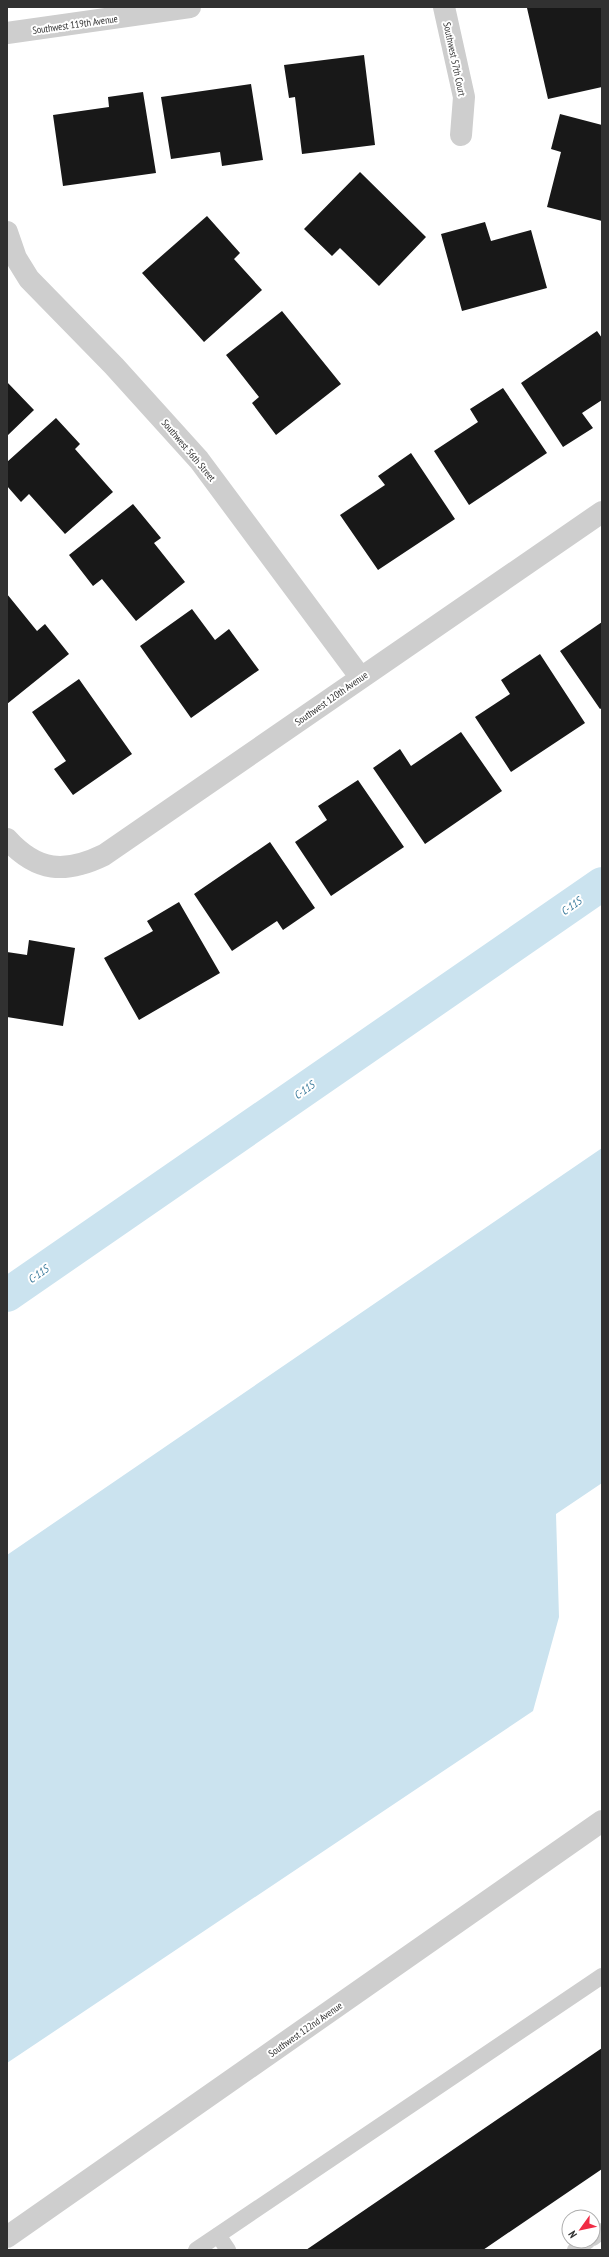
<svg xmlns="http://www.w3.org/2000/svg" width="609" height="2257" font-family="'PT Sans Narrow',sans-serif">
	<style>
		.water { fill: #cbe3ef }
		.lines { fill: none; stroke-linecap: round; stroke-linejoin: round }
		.canal { stroke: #cbe3ef; stroke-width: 34 }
		.building { fill: #181818 }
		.service { stroke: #cecece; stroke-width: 16 }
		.minor { stroke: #cecece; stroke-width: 22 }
		.labels { text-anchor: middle; stroke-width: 4; stroke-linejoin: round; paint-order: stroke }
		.street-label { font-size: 10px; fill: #313131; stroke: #fff }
		.water-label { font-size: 11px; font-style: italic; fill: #39799a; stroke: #fff }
	</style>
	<rect width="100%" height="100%" fill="#fff"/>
	<path class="water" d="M 602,1148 L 602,1483 L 556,1514 L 559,1617 L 533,1711 L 7,2063 L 7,1555 Z"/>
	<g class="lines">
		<path class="canal" d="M 7,1295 L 602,884"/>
	</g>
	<path class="building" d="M 532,7 L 602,7 L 602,87 L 548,99 L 527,8 Z
		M 364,55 L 375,145 L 302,154 L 295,97 L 289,98 L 284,65 Z
		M 251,84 L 263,160 L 222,166 L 220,152 L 171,159 L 161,97 Z
		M 143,92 L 156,173 L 63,186 L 53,115 L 109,107 L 108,97 Z
		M 560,114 L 602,125 L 602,221 L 547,207 L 561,152 L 551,149 Z
		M 360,172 L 426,237 L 379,286 L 340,248 L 332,256 L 304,229 Z
		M 207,216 L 240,253 L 234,259 L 262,290 L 204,342 L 142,273 Z
		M 485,222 L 491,241 L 531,230 L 547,288 L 462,311 L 441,234 Z
		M 282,311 L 341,384 L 276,435 L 252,403 L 259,397 L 226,355 Z
		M 597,331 L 602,338 L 602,400 L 582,413 L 593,428 L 563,447 L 521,383 Z
		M 7,382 L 34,410 L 7,436 Z
		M 503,388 L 547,453 L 469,505 L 434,451 L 478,422 L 470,409 Z
		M 56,418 L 80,444 L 75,449 L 113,492 L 65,534 L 29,494 L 21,502 L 7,486 L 7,462 Z
		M 411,453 L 455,519 L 378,570 L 340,515 L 385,485 L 378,476 Z
		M 133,504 L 161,538 L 154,543 L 185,582 L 136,621 L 102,579 L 93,586 L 69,555 Z
		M 7,594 L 37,631 L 45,624 L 69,654 L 7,704 Z
		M 192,609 L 215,640 L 229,629 L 259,670 L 191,718 L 140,646 Z
		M 602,622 L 602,708 L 600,709 L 560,651 Z
		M 540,654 L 585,723 L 511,772 L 475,717 L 510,694 L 501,680 Z
		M 79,679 L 132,754 L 73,795 L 54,769 L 66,761 L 32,712 Z
		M 461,732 L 502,791 L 425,844 L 373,768 L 400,749 L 411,766 Z
		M 358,780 L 404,847 L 331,896 L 295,842 L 327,820 L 318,806 Z
		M 270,842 L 315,908 L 283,930 L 277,921 L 232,951 L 194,894 Z
		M 179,902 L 220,973 L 139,1020 L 104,958 L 153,931 L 147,921 Z
		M 29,940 L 75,948 L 63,1026 L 7,1017 L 7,952 L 27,955 Z
		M 602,2048 L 602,2169 L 483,2250 L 306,2250 Z"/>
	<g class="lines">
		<path class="service" d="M 218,2235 L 228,2250
			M 593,2238 L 602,2231
			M 196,2250 L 602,1976
			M 575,2250 L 588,2241"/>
		<path class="minor" d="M 444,7 L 464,97 L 461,135
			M 7,33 L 190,7
			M 7,232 L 16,258 L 29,279 L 114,366 L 199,460 L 361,678
			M 7,839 C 37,872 65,874 104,855 L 602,512
			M 7,2237 L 602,1821"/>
	</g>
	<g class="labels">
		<g class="street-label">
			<text transform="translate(75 24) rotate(-8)" y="4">Southwest 119th Avenue</text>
			<text transform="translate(455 59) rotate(78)" y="4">Southwest 57th Court</text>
			<text transform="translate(189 450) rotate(50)" y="4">Southwest 56th Street</text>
			<text transform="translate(331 698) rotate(-35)" y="4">Southwest 120th Avenue</text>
			<text transform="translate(305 2029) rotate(-35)" y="4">Southwest 122nd Avenue</text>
		</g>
		<g class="water-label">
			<text transform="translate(571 906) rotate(-35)" y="4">C-11S</text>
			<text transform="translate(304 1090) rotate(-35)" y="4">C-11S</text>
			<text transform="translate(38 1274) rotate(-35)" y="4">C-11S</text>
		</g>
	</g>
	<rect width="609" height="2257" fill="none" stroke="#313131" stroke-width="16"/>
	<g transform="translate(581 2229) rotate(237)"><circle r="19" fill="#ffffff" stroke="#adadad"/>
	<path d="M0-3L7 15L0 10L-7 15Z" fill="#f02c45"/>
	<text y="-6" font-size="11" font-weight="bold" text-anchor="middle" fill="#313131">N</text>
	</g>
</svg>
